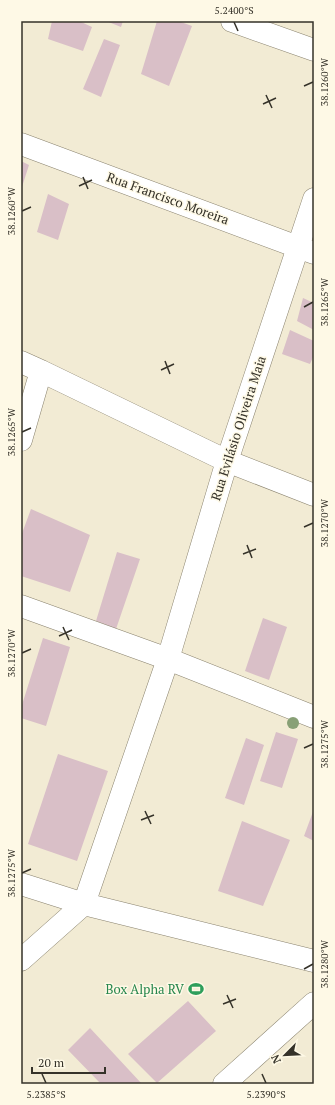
<svg xmlns="http://www.w3.org/2000/svg" width="335" height="1105" font-family="'PT Serif',serif">
	<style>
		.building { fill: #d9bfc7 }
		.lines { fill: none; stroke-linecap: round; stroke-linejoin: round }
		.street-casing { stroke: #8a836f; stroke-width: 23 }
		.street { stroke: #fff; stroke-width: 22 }
		.tree { fill: #88a076 }
		.ticks { fill: none; stroke: #353229; stroke-width: 1.5 }
		.labels { text-anchor: middle; stroke-width: 3; stroke-linejoin: round; paint-order: stroke }
		.street-label { font-size: 13px; fill: #353229; stroke: #fef9e6 }
		.leisure-label { font-size: 13px; fill: #27864d; stroke: #fef9e6; text-anchor: end }
		.neatline { fill: none; stroke: #353229; stroke-width: 1.5 }
		.ticks-label { font-size: 10px; text-anchor: middle; fill: #353229 }
	</style>
	<rect width="100%" height="100%" fill="#f2ebd4"/>
	<path class="building" d="M 52,21 L 79,21 L 92,27 L 83,51 L 48,39 Z
		M 106,21 L 123,21 L 121,27 Z
		M 157,21 L 178,21 L 192,26 L 169,86 L 141,74 Z
		M 104,39 L 120,45 L 101,97 L 83,89 Z
		M 21,161 L 29,165 L 21,190 Z
		M 48,194 L 69,204 L 58,240 L 37,232 Z
		M 303,298 L 314,303 L 314,330 L 297,321 Z
		M 290,330 L 314,341 L 314,355 L 310,364 L 282,354 Z
		M 31,509 L 90,535 L 70,592 L 21,576 L 21,536 Z
		M 117,552 L 140,559 L 116,629 L 96,621 Z
		M 263,618 L 287,627 L 269,680 L 245,671 Z
		M 43,638 L 70,647 L 46,726 L 21,718 L 21,708 Z
		M 276,732 L 298,739 L 282,788 L 260,781 Z
		M 246,738 L 264,745 L 244,805 L 225,798 Z
		M 58,754 L 108,771 L 77,861 L 28,844 Z
		M 314,809 L 314,841 L 304,836 Z
		M 242,821 L 290,840 L 263,906 L 218,891 Z
		M 188,1001 L 216,1031 L 157,1083 L 128,1054 Z
		M 90,1028 L 142,1084 L 101,1084 L 68,1050 Z"/>
	<g class="lines">
		<g class="street-casing">
			<path id="street" d="M 232,21 L 314,50
				M 21,144 L 314,253
				M 21,362 L 41,371 L 227,461 L 314,495
				M 21,440 L 41,371
				M 21,606 L 168,659 L 314,717
				M 21,884 L 84,904 L 314,961
				M 21,960 L 84,904 L 168,659 L 227,461 L 314,199
				M 224,1084 L 314,1003"/>
		</g>
		<use href="#street" class="street"/>
	</g>
	<circle class="tree" cx="293" cy="723" r="6"/>
	<path class="ticks" d="M 234,22 L 238,31M 304,86 L 313,82M 266,95 L 272,108M 263,104 L 276,98M 83,177 L 88,189M 79,186 L 92,180M 22,211 L 31,207M 304,307 L 313,302M 165,361 L 170,374M 161,370 L 174,364M 22,432 L 31,428M 304,527 L 313,523M 247,545 L 252,558M 243,554 L 256,549M 63,627 L 69,640M 59,636 L 72,630M 22,653 L 31,649M 304,748 L 313,744M 145,811 L 151,824M 141,820 L 154,815M 22,873 L 31,869M 304,969 L 313,964M 227,995 L 233,1008M 223,1004 L 236,999M 42,1074 L 46,1083M 262,1074 L 266,1083"/>
	<defs>
		<g id="stadium-bare" transform="scale(1.2)"><path d="M0-5a6.5 5 0 1 0 0 10a6.5 5 0 1 0 0-10ZM-3.5-1.8h7v3.6h-7Z" fill="#2e9e5b" stroke="#fef9e6" stroke-width="2.5" paint-order="stroke"/></g>
	</defs>
	<g fill-rule="evenodd">
		<use href="#stadium-bare" x="196" y="989"/>
	</g>
	<g class="labels">
		<g class="street-label">
			<text transform="translate(168 198) rotate(20)" y="5">Rua Francisco Moreira</text>
			<text transform="translate(238 428) rotate(-72)" y="5">Rua Evilásio Oliveira Maia</text>
		</g>
		<g class="leisure-label">
			<text x="184" y="994">Box Alpha RV</text>
		</g>
	</g>
	<rect width="335" height="1105" fill="none" stroke="#fef9e6" stroke-width="44"/>
	<g transform="translate(285 1055) rotate(246)" stroke="#fef9e6" stroke-width="3" paint-order="stroke">
	<path d="M0-3L7 15L0 10L-7 15Z" fill="#353229"/>
	<text y="-6" font-size="11" font-weight="bold" text-anchor="middle" fill="#353229">N</text>
	</g>
	<path d="M32 1067v6h73v-6" fill="none" stroke="#353229" stroke-width="2"/>
	<text x="38" y="1067" font-size="12" fill="#353229" stroke="#fef9e6" stroke-width="3" paint-order="stroke">20 m</text>
	<rect x="22" y="22" width="291" height="1061" class="neatline"/>
	<g class="ticks-label">
		<text x="234" y="14">5.2400°S</text>
		<text transform="translate(324 82) rotate(-90)" y="4">38.1260°W</text>
		<text transform="translate(11 211) rotate(-90)" y="4">38.1260°W</text>
		<text transform="translate(324 302) rotate(-90)" y="4">38.1265°W</text>
		<text transform="translate(11 432) rotate(-90)" y="4">38.1265°W</text>
		<text transform="translate(324 523) rotate(-90)" y="4">38.1270°W</text>
		<text transform="translate(11 653) rotate(-90)" y="4">38.1270°W</text>
		<text transform="translate(324 744) rotate(-90)" y="4">38.1275°W</text>
		<text transform="translate(11 873) rotate(-90)" y="4">38.1275°W</text>
		<text transform="translate(324 964) rotate(-90)" y="4">38.1280°W</text>
		<text x="46" y="1098">5.2385°S</text>
		<text x="266" y="1098">5.2390°S</text>
	</g>
</svg>
